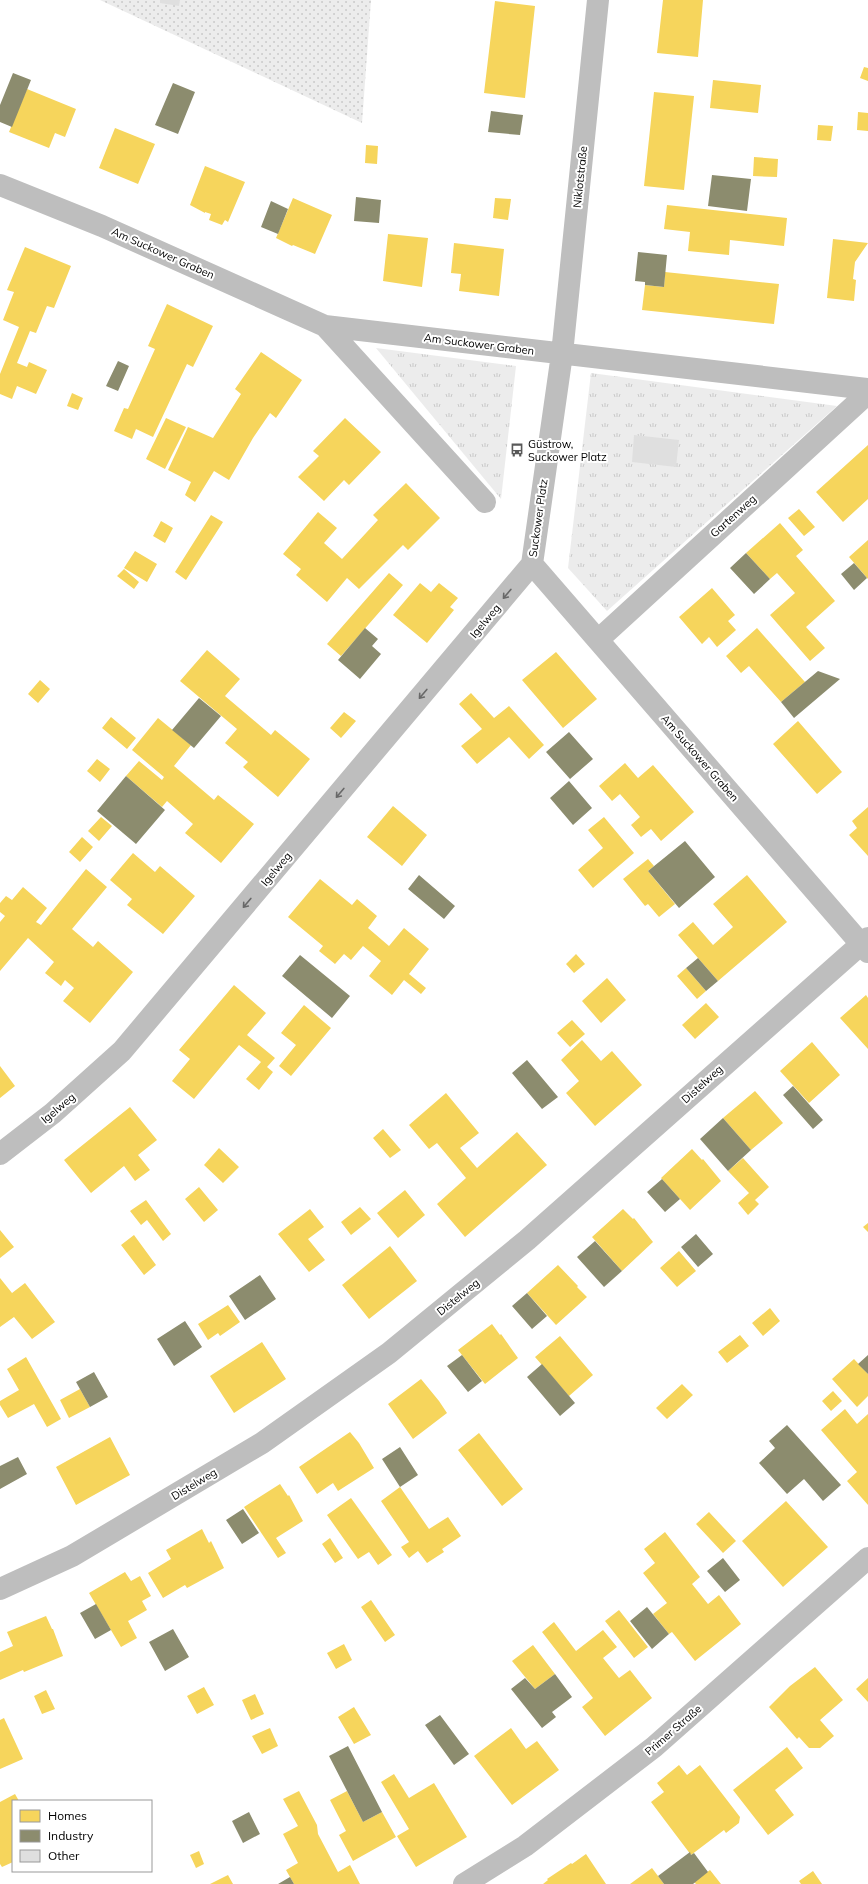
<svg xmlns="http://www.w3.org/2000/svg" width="868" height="1884" font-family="Mulish,sans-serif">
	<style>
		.grass { fill: url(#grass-tufts) }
		.park { fill: url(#park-dots) }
		.homes { fill: #f6d55c }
		.industry { fill: #8c8c6e }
		.building { fill: #dfdfdf }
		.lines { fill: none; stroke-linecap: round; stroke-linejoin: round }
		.minor { stroke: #bebebe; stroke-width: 22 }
		.oneway { stroke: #686868 }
		.labels { text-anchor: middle; stroke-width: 4; stroke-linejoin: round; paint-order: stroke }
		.street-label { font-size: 11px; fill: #000; stroke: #fff }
		.poi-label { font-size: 11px; fill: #000; stroke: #fff; text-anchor: start }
	</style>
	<defs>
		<pattern id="grass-tufts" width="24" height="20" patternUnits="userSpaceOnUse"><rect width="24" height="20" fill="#ececec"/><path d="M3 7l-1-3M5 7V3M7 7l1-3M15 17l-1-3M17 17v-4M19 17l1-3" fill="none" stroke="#c9c9c9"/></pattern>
		<pattern id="park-dots" width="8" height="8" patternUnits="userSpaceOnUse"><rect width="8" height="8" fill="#ececec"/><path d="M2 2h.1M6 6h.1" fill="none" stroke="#c9c9c9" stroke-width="1.8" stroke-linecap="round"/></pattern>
	</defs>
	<rect width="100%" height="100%" fill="#fff"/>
	<path class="grass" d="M 376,348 L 516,366 L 501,499 Z
		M 591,373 L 837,406 L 607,611 L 568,568 Z"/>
	<path class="park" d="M 100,0 L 371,0 L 362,123 Z"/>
	<path class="homes" d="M 663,0 L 703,0 L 698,57 L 657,53 Z
		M 495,1 L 535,6 L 525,98 L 484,93 Z
		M 864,67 L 868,68 L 868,81 L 860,78 Z
		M 713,80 L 761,85 L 758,113 L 710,108 Z
		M 27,89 L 76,109 L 65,137 L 55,133 L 49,148 L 9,132 Z
		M 654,92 L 694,96 L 684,190 L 644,186 Z
		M 858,112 L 868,113 L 868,131 L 857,130 Z
		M 818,125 L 833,126 L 831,141 L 817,140 Z
		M 115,128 L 155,144 L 138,184 L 99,168 Z
		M 366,145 L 378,146 L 377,164 L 365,163 Z
		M 754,157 L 778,159 L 777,177 L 753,176 Z
		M 205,166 L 245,182 L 228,222 L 225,220 L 222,225 L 209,220 L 211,214 L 205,212 L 205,213 L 190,205 Z
		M 293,198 L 332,215 L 315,254 L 293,245 L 292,246 L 276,238 Z
		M 495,198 L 511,199 L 508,220 L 493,218 Z
		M 667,205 L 787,218 L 784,246 L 730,240 L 729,255 L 688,251 L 690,232 L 664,229 Z
		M 388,234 L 428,238 L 422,287 L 383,281 Z
		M 833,239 L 868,243 L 855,262 L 853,279 L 856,280 L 854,301 L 827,298 Z
		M 454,243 L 504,249 L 499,296 L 459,291 L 461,274 L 451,273 Z
		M 25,247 L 71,266 L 54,308 L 47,306 L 36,333 L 30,331 L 17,363 L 27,367 L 29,362 L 47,370 L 36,394 L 17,386 L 12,399 L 0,394 L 0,374 L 19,327 L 3,320 L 14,292 L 7,290 Z
		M 665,272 L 779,284 L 774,324 L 642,310 L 645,285 L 664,287 Z
		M 167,304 L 213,326 L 193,367 L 187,364 L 153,437 L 136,429 L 132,439 L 114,431 L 124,408 L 128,409 L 155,349 L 148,346 Z
		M 261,352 L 302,380 L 276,418 L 270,413 L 253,438 L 229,480 L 214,471 L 195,502 L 185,495 L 191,482 L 168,470 L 188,427 L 213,438 L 241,394 L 235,389 Z
		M 72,393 L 83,398 L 78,410 L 67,406 Z
		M 166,418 L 186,427 L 165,469 L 146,459 Z
		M 345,418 L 381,452 L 349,485 L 344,480 L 324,501 L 298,477 L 319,456 L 313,451 Z
		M 868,445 L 868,499 L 843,522 L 816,492 Z
		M 406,483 L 440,518 L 408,550 L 403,545 L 359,589 L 347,578 L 327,602 L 296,575 L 301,569 L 283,554 L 318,512 L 337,528 L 324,543 L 342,559 L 378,520 L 373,515 Z
		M 799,509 L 815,527 L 804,536 L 788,518 Z
		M 211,515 L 223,522 L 186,580 L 175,572 Z
		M 161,521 L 173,528 L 165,543 L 153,536 Z
		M 780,523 L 803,550 L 796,556 L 835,601 L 806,627 L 825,648 L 810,661 L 770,615 L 795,593 L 777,573 L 770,579 L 746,553 Z
		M 868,540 L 868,579 L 849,557 Z
		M 135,551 L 157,564 L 147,582 L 124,568 Z
		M 124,569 L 139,582 L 134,589 L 117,576 Z
		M 389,573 L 403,585 L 341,656 L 327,644 Z
		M 420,583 L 431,592 L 439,583 L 458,598 L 450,607 L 454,610 L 427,643 L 393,615 Z
		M 712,588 L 735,615 L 728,621 L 736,630 L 717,647 L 709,637 L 702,644 L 679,617 Z
		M 757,628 L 805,682 L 781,702 L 749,666 L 741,673 L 726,656 Z
		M 207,650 L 240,679 L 225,696 L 271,735 L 275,730 L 310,759 L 278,797 L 243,767 L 248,762 L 225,743 L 237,729 L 180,681 Z
		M 556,652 L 597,699 L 563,728 L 522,680 Z
		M 40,680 L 50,689 L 38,703 L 28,694 Z
		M 471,693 L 494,718 L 509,706 L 544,745 L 529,759 L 509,737 L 477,764 L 461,746 L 482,729 L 459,704 Z
		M 344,712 L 356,721 L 341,738 L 330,728 Z
		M 111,717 L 136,738 L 127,749 L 102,728 Z
		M 158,718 L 191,745 L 174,766 L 214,800 L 218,795 L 254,824 L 221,863 L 185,833 L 193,824 L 167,801 L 162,807 L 126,776 L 139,761 L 162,780 L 164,777 L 132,750 Z
		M 798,721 L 842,772 L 817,794 L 773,744 Z
		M 97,759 L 110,769 L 100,782 L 87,771 Z
		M 625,763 L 638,778 L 653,765 L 694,812 L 661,841 L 651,829 L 641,837 L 631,825 L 640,817 L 620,794 L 612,801 L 599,786 Z
		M 393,806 L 427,835 L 402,866 L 367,837 Z
		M 868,807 L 868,856 L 849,835 L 857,828 L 852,821 Z
		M 101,817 L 112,826 L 99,841 L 88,831 Z
		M 604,817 L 634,853 L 593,888 L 578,870 L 603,848 L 588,830 Z
		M 82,837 L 93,847 L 80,862 L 69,852 Z
		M 133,853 L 155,872 L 160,866 L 195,896 L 163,934 L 127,905 L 132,899 L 110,880 Z
		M 648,859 L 654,866 L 648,871 L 675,904 L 659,917 L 648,904 L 645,906 L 623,879 Z
		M 86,869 L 107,887 L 72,929 L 93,947 L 98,941 L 133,972 L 90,1023 L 63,1001 L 74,988 L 65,980 L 61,986 L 45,973 L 54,962 L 28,938 L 0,971 L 0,922 L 5,916 L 0,912 L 0,903 L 6,896 L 12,900 L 23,887 L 47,908 L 36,922 L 41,925 Z
		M 747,875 L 787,922 L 718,981 L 678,935 L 693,922 L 713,945 L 733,927 L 713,904 Z
		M 320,879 L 352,905 L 357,899 L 377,916 L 368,928 L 389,946 L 404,928 L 429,949 L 409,974 L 426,988 L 421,994 L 404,980 L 392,995 L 369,976 L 381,961 L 363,946 L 351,960 L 344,954 L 335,964 L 319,951 L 323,946 L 288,917 Z
		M 576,954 L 585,964 L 574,973 L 566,964 Z
		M 686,968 L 706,991 L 697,999 L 677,976 Z
		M 607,978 L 626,1000 L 601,1023 L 582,1001 Z
		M 234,985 L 266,1013 L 247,1035 L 275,1058 L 267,1067 L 273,1072 L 259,1090 L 246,1079 L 261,1062 L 239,1045 L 194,1099 L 172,1081 L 190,1059 L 179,1050 Z
		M 866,995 L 868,998 L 868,1049 L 840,1018 Z
		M 706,1003 L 719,1017 L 695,1039 L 682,1025 Z
		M 304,1005 L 331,1028 L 291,1076 L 279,1066 L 296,1045 L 281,1033 Z
		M 572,1020 L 585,1034 L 570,1047 L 557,1033 Z
		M 582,1040 L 601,1061 L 612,1051 L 642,1085 L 595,1126 L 566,1093 L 579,1081 L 561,1060 Z
		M 812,1042 L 840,1075 L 809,1103 L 780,1071 Z
		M 0,1066 L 15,1086 L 0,1098 Z
		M 755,1091 L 783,1123 L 751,1150 L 723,1118 Z
		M 446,1093 L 479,1133 L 460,1148 L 477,1168 L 517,1132 L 547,1165 L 465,1237 L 437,1204 L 466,1178 L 437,1143 L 429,1149 L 409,1125 Z
		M 130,1107 L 157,1140 L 138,1155 L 150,1170 L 135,1181 L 124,1166 L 91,1193 L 64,1160 Z
		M 383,1129 L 401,1150 L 390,1158 L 373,1138 Z
		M 219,1148 L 239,1167 L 223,1183 L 204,1165 Z
		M 692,1149 L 702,1160 L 703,1159 L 721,1181 L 690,1210 L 661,1178 Z
		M 743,1158 L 769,1187 L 755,1200 L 759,1204 L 748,1215 L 738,1203 L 749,1193 L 728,1171 Z
		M 199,1187 L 218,1210 L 204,1222 L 185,1199 Z
		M 405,1190 L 425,1215 L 398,1238 L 377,1213 Z
		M 146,1200 L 171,1234 L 163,1241 L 147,1220 L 141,1225 L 130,1211 Z
		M 360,1207 L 371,1219 L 351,1235 L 341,1222 Z
		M 310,1209 L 324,1227 L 308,1239 L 325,1260 L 309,1272 L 278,1234 Z
		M 623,1209 L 633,1219 L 634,1218 L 653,1242 L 622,1271 L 592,1237 Z
		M 868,1223 L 868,1232 L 863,1227 Z
		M 0,1230 L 14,1247 L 0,1258 Z
		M 134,1235 L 156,1265 L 144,1275 L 121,1245 Z
		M 390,1246 L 417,1281 L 369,1319 L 342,1285 Z
		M 679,1251 L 696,1271 L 677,1287 L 660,1268 Z
		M 558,1265 L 578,1286 L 577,1287 L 587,1297 L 556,1325 L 527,1293 Z
		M 0,1278 L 12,1293 L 25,1283 L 55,1322 L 32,1339 L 14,1317 L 0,1327 Z
		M 228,1305 L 240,1322 L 220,1336 L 218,1333 L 208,1340 L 198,1324 Z
		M 770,1308 L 780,1321 L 763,1336 L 752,1323 Z
		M 492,1324 L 500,1335 L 501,1334 L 518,1358 L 485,1384 L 458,1350 Z
		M 740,1335 L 749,1346 L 727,1363 L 718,1352 Z
		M 560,1336 L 593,1375 L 569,1396 L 535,1357 Z
		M 262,1342 L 286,1379 L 234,1413 L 210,1376 Z
		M 26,1357 L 61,1419 L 47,1427 L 34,1404 L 8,1418 L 0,1405 L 0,1401 L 19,1390 L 7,1369 Z
		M 854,1359 L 868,1374 L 868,1396 L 857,1407 L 832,1379 Z
		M 421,1379 L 439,1401 L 447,1413 L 413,1439 L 388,1404 Z
		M 682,1384 L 693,1395 L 667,1419 L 656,1408 Z
		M 80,1389 L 90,1407 L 69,1418 L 60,1400 Z
		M 833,1391 L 842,1401 L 831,1411 L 822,1401 Z
		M 845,1409 L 857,1424 L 868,1414 L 868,1505 L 847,1481 L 857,1472 L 821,1430 Z
		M 350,1432 L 359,1443 L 374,1468 L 338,1491 L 333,1483 L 317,1494 L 299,1467 Z
		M 479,1433 L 523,1489 L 502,1506 L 458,1450 Z
		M 110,1437 L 130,1475 L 76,1505 L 56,1467 Z
		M 280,1484 L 288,1496 L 289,1495 L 303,1521 L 276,1538 L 286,1553 L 278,1558 L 244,1507 Z
		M 400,1487 L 429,1529 L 448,1517 L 461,1536 L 442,1549 L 444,1552 L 427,1563 L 418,1551 L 409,1558 L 401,1547 L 409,1542 L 381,1501 Z
		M 351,1498 L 392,1555 L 378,1565 L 369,1552 L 358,1559 L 327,1515 Z
		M 786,1501 L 828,1547 L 783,1587 L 742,1541 Z
		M 709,1512 L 736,1541 L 723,1553 L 696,1524 Z
		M 202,1529 L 209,1543 L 211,1541 L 224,1568 L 187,1588 L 185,1585 L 163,1598 L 148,1573 L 171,1559 L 166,1550 Z
		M 665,1532 L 700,1577 L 692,1584 L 708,1604 L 719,1595 L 741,1624 L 695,1661 L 672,1632 L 669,1634 L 653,1614 L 667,1603 L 643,1573 L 655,1563 L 644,1549 Z
		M 330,1538 L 343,1558 L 335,1563 L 322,1544 Z
		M 125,1572 L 131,1581 L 140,1576 L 151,1596 L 142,1601 L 147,1610 L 128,1621 L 137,1638 L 121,1647 L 89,1593 Z
		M 371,1600 L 395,1635 L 385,1642 L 361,1607 Z
		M 619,1610 L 648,1647 L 634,1658 L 605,1621 Z
		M 46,1616 L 52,1629 L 53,1629 L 63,1656 L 24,1672 L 23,1670 L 0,1680 L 0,1652 L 13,1646 L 7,1632 Z
		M 554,1622 L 576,1651 L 603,1630 L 617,1647 L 603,1658 L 619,1678 L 630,1670 L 652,1698 L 605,1736 L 582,1707 L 593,1698 L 542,1632 Z
		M 344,1644 L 352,1660 L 336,1669 L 327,1653 Z
		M 533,1645 L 555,1674 L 535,1689 L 512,1661 Z
		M 815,1667 L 843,1700 L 820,1720 L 834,1736 L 820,1748 L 809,1748 L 799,1737 L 797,1739 L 769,1707 L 790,1686 Z
		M 868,1678 L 868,1702 L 856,1689 Z
		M 204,1687 L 214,1705 L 197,1714 L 187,1696 Z
		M 46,1690 L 55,1709 L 42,1714 L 34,1696 Z
		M 255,1694 L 264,1714 L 251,1720 L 242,1700 Z
		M 354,1707 L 371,1735 L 354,1744 L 338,1717 Z
		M 4,1718 L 23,1759 L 0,1769 L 0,1720 Z
		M 270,1728 L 278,1746 L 262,1754 L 252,1736 Z
		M 511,1728 L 526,1749 L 537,1741 L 559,1770 L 512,1805 L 474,1756 Z
		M 787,1747 L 803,1768 L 775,1790 L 794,1815 L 768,1835 L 733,1790 Z
		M 679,1765 L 687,1775 L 700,1765 L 740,1817 L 739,1823 L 726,1833 L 724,1830 L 691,1855 L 651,1802 L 664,1792 L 657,1783 Z
		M 394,1774 L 409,1798 L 434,1783 L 467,1837 L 416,1867 L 397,1836 L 409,1829 L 381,1782 Z
		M 299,1791 L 317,1825 L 318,1834 L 338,1872 L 350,1865 L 360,1884 L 294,1884 L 286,1870 L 298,1863 L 283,1834 L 298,1826 L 283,1799 Z
		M 347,1791 L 363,1822 L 382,1812 L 396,1837 L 353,1861 L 339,1835 L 346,1831 L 330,1800 Z
		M 15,1794 L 19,1801 L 13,1801 L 13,1862 L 2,1867 L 0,1864 L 0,1802 Z
		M 199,1851 L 204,1864 L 196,1868 L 190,1855 Z
		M 586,1854 L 606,1884 L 543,1884 L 548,1880 L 547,1879 L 571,1863 L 572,1864 Z
		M 652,1868 L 664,1884 L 630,1884 Z
		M 710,1870 L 721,1884 L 696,1884 L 694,1882 Z
		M 813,1871 L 822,1884 L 801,1884 L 799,1881 Z
		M 228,1875 L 233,1884 L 210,1884 Z"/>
	<path class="industry" d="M 13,73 L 31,80 L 12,127 L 0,122 L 0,105 Z
		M 173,83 L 195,92 L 178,134 L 155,125 Z
		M 491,111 L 523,115 L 520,135 L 488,132 Z
		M 712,175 L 751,179 L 747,211 L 708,206 Z
		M 356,197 L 381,200 L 379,223 L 354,221 Z
		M 271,201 L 288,209 L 278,234 L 261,227 Z
		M 638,252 L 667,255 L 664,287 L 645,285 L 645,282 L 635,281 Z
		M 118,361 L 129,366 L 118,391 L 106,386 Z
		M 746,553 L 770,579 L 754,594 L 730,568 Z
		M 854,563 L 867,578 L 854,590 L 841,574 Z
		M 365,628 L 378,639 L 372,646 L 381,654 L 360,679 L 338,660 Z
		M 818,671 L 840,679 L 794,718 L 781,702 Z
		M 199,698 L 221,716 L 194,748 L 172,730 Z
		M 569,732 L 593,759 L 570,779 L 546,752 Z
		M 126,776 L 165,810 L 136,844 L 97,811 Z
		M 569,781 L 592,808 L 573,825 L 550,798 Z
		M 685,841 L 715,877 L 679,908 L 648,871 Z
		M 419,875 L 455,906 L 444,919 L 408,889 Z
		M 300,955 L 350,996 L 332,1018 L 282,976 Z
		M 698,958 L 718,981 L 706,991 L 686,968 Z
		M 527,1060 L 558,1097 L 542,1109 L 512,1073 Z
		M 793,1086 L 823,1120 L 813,1129 L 783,1095 Z
		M 723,1118 L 751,1150 L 728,1171 L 700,1139 Z
		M 662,1179 L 680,1199 L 665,1212 L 647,1192 Z
		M 696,1234 L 713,1254 L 698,1267 L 681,1247 Z
		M 595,1241 L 622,1271 L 604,1287 L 577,1257 Z
		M 260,1275 L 276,1299 L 245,1320 L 229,1296 Z
		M 527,1293 L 547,1316 L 532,1329 L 512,1306 Z
		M 185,1321 L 202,1347 L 174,1366 L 157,1339 Z
		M 462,1355 L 482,1381 L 468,1392 L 447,1366 Z
		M 868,1355 L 868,1374 L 858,1364 Z
		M 542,1364 L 575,1403 L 560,1416 L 527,1377 Z
		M 94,1372 L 108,1397 L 90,1407 L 76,1382 Z
		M 787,1425 L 841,1485 L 823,1501 L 804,1479 L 787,1494 L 759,1463 L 775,1448 L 769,1441 Z
		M 400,1447 L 418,1475 L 400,1487 L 382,1459 Z
		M 18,1457 L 27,1474 L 0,1489 L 0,1466 Z
		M 243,1509 L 259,1533 L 242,1544 L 226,1520 Z
		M 723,1558 L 740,1580 L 725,1592 L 707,1571 Z
		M 96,1604 L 111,1630 L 95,1639 L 80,1613 Z
		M 647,1607 L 669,1634 L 652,1649 L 630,1621 Z
		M 173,1629 L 189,1657 L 165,1671 L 149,1642 Z
		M 555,1674 L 572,1697 L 552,1712 L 556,1717 L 542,1728 L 511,1689 L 525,1678 L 535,1689 Z
		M 440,1715 L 469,1754 L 454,1765 L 425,1725 Z
		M 348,1746 L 382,1812 L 363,1822 L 329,1756 Z
		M 249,1812 L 260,1834 L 243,1843 L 232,1821 Z
		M 690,1852 L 691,1855 L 694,1853 L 708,1872 L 693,1884 L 664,1884 L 658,1876 Z
		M 290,1877 L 294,1884 L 278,1884 Z"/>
	<path class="building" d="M 160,0 L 180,0 L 179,6 L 160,3 Z
		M 634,435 L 679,440 L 676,467 L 632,462 Z"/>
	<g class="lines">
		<path class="minor" d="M 0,185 L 102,226 L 325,326 L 868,389
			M 325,326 L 485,502
			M 532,564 L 562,354 L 598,0
			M 532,564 L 868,952
			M 598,640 L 868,393
			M 0,1154 L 53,1113 L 122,1051 L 532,564
			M 0,1589 L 72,1556 L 262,1443 L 389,1353 L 527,1240 L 868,938
			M 464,1884 L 525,1846 L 654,1747 L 868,1558"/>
	</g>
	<defs><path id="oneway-shaft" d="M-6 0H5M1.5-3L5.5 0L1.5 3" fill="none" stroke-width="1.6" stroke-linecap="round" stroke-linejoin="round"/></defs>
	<g class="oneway">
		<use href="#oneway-shaft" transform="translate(507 594) rotate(130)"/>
		<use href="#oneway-shaft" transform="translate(423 694) rotate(130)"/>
		<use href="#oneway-shaft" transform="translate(340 793) rotate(130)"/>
		<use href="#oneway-shaft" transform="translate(247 903) rotate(130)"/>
	</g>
	<defs>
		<g id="bus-bare" transform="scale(1.08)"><path d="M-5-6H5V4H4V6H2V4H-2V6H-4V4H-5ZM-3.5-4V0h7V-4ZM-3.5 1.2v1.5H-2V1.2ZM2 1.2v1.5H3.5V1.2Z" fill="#595959" stroke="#fff" stroke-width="2.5" paint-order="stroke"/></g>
	</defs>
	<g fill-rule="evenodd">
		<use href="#bus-bare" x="517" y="450"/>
	</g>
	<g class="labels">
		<g class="street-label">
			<text transform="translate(580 177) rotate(-84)" y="4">Niklotstraße</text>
			<text transform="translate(163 253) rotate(24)" y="4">Am Suckower Graben</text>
			<text transform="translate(479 344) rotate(7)" y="4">Am Suckower Graben</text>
			<text transform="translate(733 516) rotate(-42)" y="4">Gartenweg</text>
			<text transform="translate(538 518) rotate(-82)" y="4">Suckower Platz</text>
			<text transform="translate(485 621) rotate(-50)" y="4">Igelweg</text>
			<text transform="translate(700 758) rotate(49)" y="4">Am Suckower Graben</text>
			<text transform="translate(276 869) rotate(-50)" y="4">Igelweg</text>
			<text transform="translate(702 1084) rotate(-42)" y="4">Distelweg</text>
			<text transform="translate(58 1108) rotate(-40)" y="4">Igelweg</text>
			<text transform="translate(458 1297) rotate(-39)" y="4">Distelweg</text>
			<text transform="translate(194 1484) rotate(-31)" y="4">Distelweg</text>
			<text transform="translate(673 1730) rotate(-41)" y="4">Primer Straße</text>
		</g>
		<g class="poi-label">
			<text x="528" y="448">Güstrow,<tspan x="528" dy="13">Suckower Platz</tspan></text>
		</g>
	</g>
	<rect x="12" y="1800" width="140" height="72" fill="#ffffff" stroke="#999999"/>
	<rect x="20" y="1810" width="20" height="12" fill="#f6d55c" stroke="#999999"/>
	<text x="48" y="1820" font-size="12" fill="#000000">Homes</text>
	<rect x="20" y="1830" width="20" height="12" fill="#8c8c6e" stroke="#999999"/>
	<text x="48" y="1840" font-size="12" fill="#000000">Industry</text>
	<rect x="20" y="1850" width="20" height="12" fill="#dfdfdf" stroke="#999999"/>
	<text x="48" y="1860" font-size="12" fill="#000000">Other</text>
</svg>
